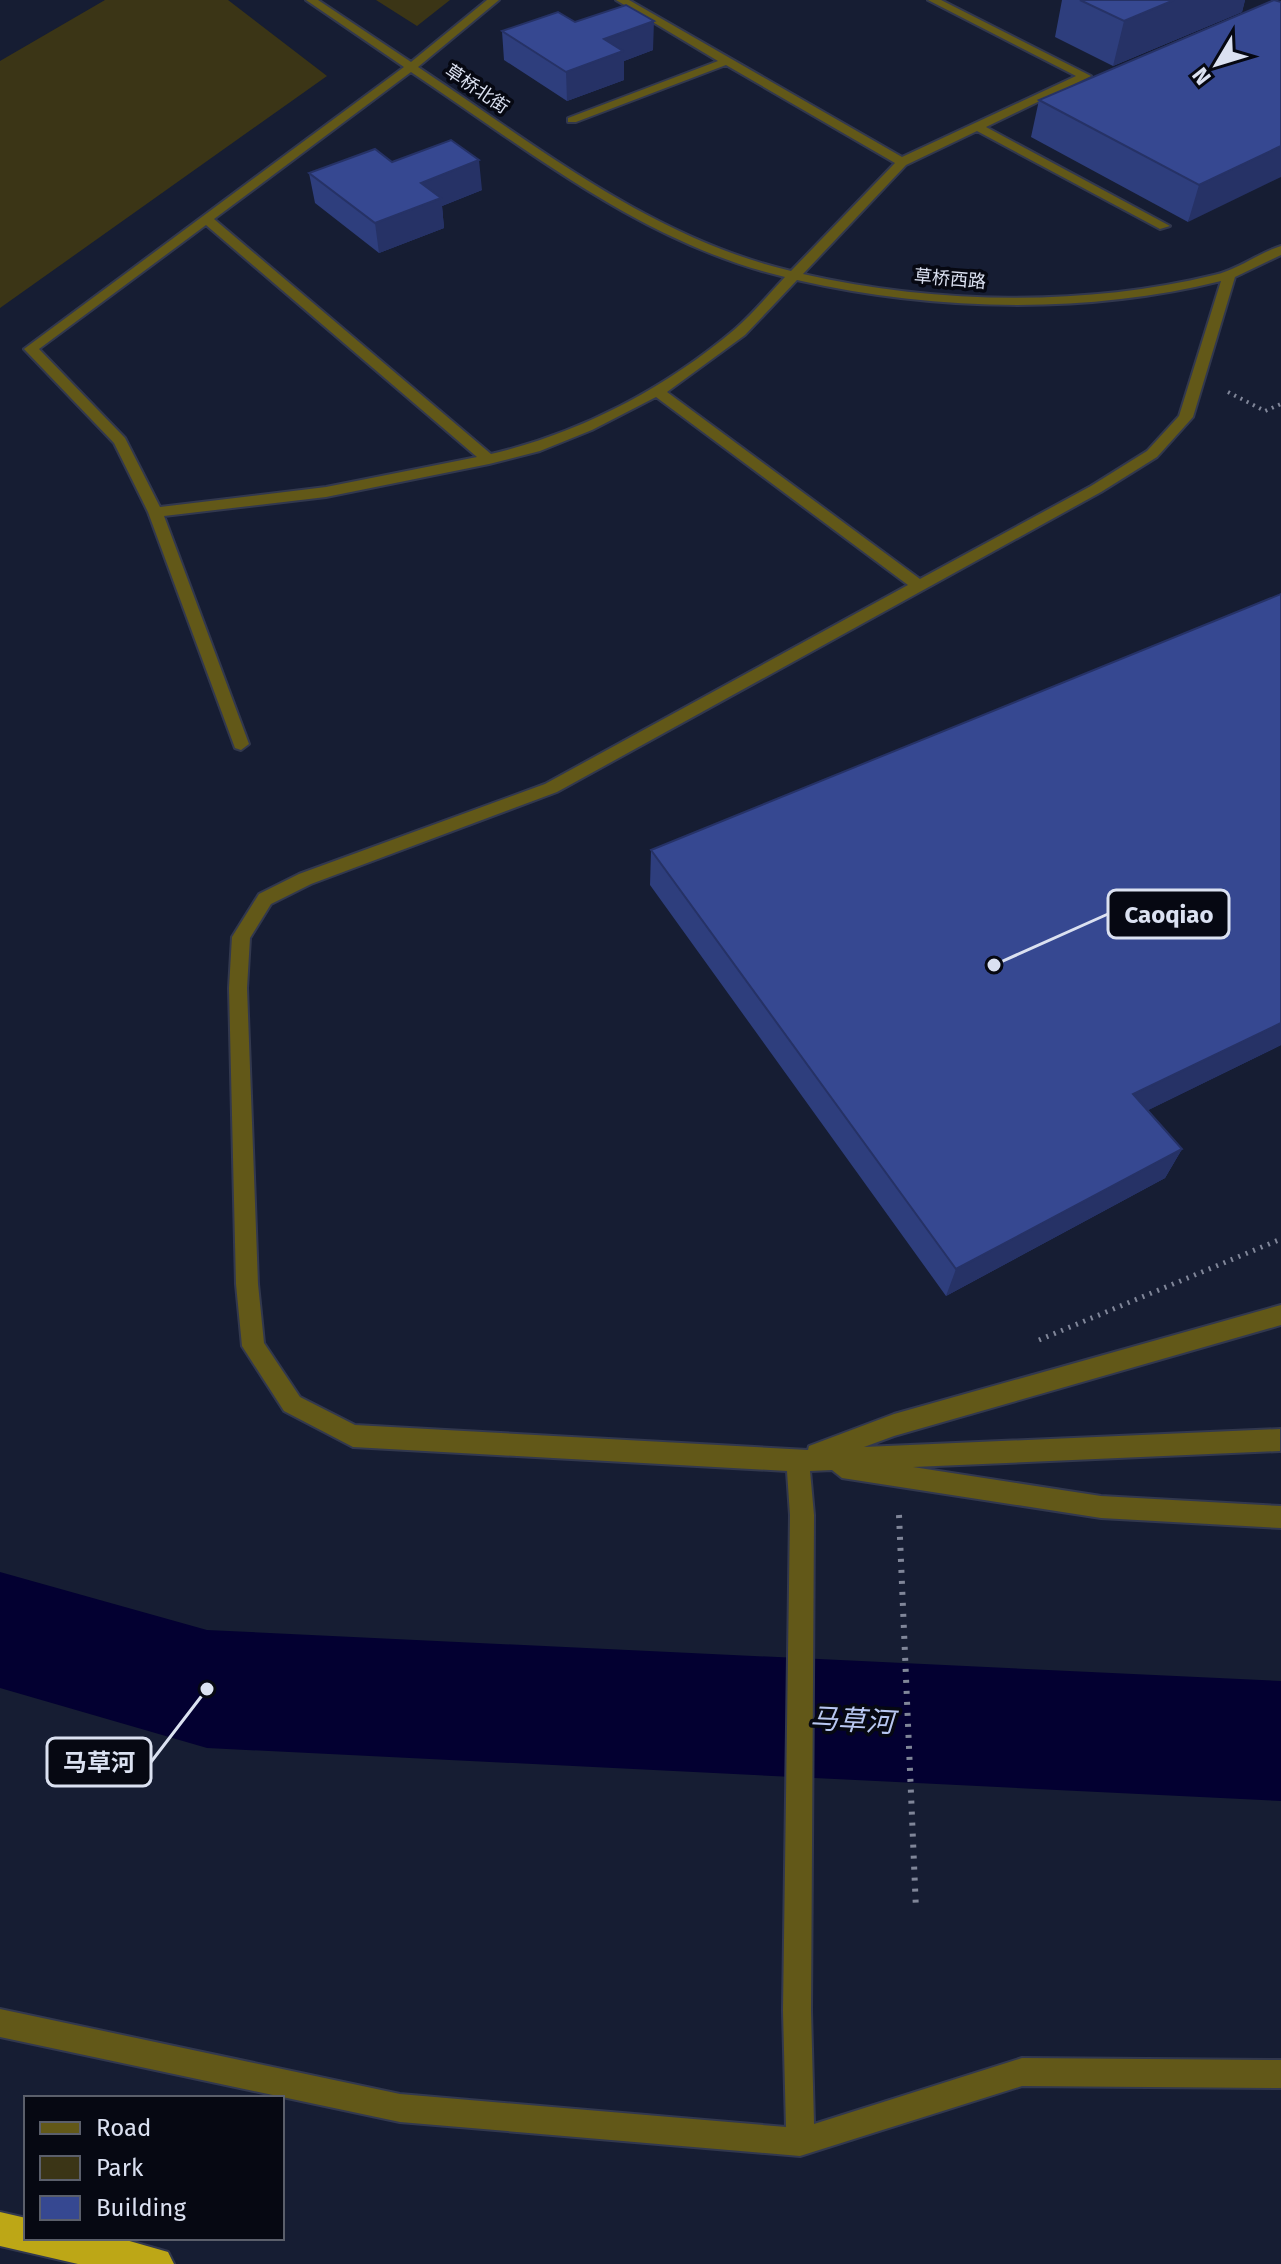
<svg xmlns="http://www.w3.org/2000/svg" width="1281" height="2264" font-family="'Fira Sans','Noto Sans SC',sans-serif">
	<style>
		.green { fill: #3b3516 }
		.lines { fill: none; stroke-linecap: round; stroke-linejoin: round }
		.river { fill: #030031; fill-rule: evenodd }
		.minor-casing { stroke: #32384e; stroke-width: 4 }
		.highway-casing { stroke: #32384e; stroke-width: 4 }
		.path-far2 { stroke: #808699; stroke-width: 4; stroke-dasharray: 2 5; stroke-linecap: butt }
		.path-far1 { stroke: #808699; stroke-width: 5; stroke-dasharray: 2 6; stroke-linecap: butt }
		.path { stroke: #808699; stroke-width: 6; stroke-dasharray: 3 8; stroke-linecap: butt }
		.minor { fill: #625818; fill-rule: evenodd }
		.highway { fill: #bda716; fill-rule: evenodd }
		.wall { fill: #2e3e7d }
		.shaded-wall { fill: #263266 }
		.building { fill: #364891; stroke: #263266; stroke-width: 2 }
		.labels { text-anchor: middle; stroke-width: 7; stroke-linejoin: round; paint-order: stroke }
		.far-street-label { font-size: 18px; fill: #dbe1f1; stroke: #060812 }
		.near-water-label { font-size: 28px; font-style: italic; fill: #b8c7f1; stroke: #060812 }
		.leader { fill: none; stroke: #dbe1f1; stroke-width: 3 }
		.callout-dot { fill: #dbe1f1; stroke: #060812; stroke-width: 3 }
		.callout { fill: #060812; stroke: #dbe1f1; stroke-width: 3 }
		.callout-label { font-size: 24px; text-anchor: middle; font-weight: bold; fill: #dbe1f1 }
	</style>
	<rect width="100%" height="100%" fill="#161d33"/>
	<path class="green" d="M 105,0 L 228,0 L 327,76 L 0,308 L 0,61 Z
		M 376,0 L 450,0 L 417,26 Z"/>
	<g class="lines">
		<path class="river" d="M 0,1572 L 207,1630 L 1281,1681 L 1281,1801 L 207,1748 L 0,1688 Z"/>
		<g class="minor-casing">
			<path id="minor" d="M 306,0 L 318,0 L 411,62 L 487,0 L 499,0 L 418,67 C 536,145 651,238 791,271 L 895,163 L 726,65 L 576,122 L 568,122 L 568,118 L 718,61 L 616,0 L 629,0 L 902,157 L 1076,76 L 928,0 L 941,0 L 1091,76 L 986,127 L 1170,226 L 1160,229 L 977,131 L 906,165 L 803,274 C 934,304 1083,307 1214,275 C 1238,270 1258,253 1281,246 L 1281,255 L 1235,277 L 1193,417 L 1157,457 L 1101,492 L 557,792 L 311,884 L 271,904 L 250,938 L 247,988 L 258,1284 L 264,1343 L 300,1397 L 355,1425 L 808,1450 L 809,1446 L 894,1414 L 1281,1305 L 1281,1325 L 894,1436 L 864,1447 L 1280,1429 L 1280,1451 L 913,1467 L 1101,1496 L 1281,1506 L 1281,1528 L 1101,1518 L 842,1478 L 832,1470 L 810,1471 L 814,1515 L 811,2011 L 814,2124 L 1022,2058 L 1281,2060 L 1281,2088 L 1022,2086 L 800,2156 L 400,2122 L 0,2037 L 0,2009 L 400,2094 L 786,2127 L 783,2011 L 790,1515 L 787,1471 L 353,1447 L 284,1411 L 242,1346 L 236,1284 L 229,988 L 232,937 L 259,894 L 299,874 L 545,784 L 908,585 L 656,397 L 592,430 L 540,451 L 489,464 L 326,497 L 164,516 L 249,744 L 241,750 L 235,748 L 148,512 L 114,443 L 24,349 L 404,67 ZM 411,72 C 530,151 644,244 785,277 C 768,295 752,315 734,330 C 664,389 580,433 491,454 L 214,219 ZM 206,225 L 477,457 L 326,487 L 160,507 L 125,438 L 39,349 ZM 797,280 C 933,311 1085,315 1221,281 L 1179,416 L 1147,451 L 1091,486 L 920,579 L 667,392 L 745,335 Z"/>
		</g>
		<g class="highway-casing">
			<path id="highway" d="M 0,2212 L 26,2218 L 26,2238 L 119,2238 L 168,2252 L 174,2264 L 78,2264 L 0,2246 Z"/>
		</g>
		<path class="path-far2" d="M 1228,392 L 1265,411 L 1281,404"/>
		<path class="path-far1" d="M 1039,1340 L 1281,1239"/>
		<path class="path" d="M 899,1515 L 916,1910"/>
		<use href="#minor" class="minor"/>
		<use href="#highway" class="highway"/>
	</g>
	<path class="wall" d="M 1062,0 L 1245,0 L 1242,12 L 1113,66 L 1055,37 Z
		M 1281,2 L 1188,222 L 1031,137 L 1039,100 Z
		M 575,22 L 653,50 L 624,61 L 624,80 L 567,101 L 504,60 L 502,31 Z
		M 392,162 L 482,190 L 442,206 L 444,228 L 379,253 L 315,203 L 309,173 Z
		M 1281,594 L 1281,1045 L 1148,1110 L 1182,1149 L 1165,1178 L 946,1296 L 650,885 L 651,850 Z"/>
	<path class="shaded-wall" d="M 1174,0 L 1245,0 L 1242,12 L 1113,66 L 1124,21 Z
		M 654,21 L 653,50 L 624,61 L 624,80 L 567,101 L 566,72 L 604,39 Z
		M 1281,146 L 1281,177 L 1188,222 L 1199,185 Z
		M 479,160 L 482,190 L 442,206 L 444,228 L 379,253 L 375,223 L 421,183 Z
		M 1281,1023 L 1281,1045 L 1118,1125 L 1133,1094 Z
		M 1182,1149 L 1165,1178 L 946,1296 L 956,1269 Z"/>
	<path class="building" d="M 1080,0 L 1174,0 L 1124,21 Z
		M 1274,0 L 1281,2 L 1281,146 L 1199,185 L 1039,100 Z
		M 626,5 L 654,21 L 604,39 L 623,51 L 566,72 L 502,31 L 558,12 L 575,22 Z
		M 451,140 L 479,160 L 421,183 L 441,198 L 375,223 L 309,173 L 375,149 L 392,162 Z
		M 1281,594 L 1281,1023 L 1133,1094 L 1182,1149 L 956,1269 L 651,850 Z"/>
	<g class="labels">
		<g class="far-street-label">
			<text transform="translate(477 89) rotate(34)" y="6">草桥北街</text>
			<text transform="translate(950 279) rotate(5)" y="6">草桥西路</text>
		</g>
		<g class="near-water-label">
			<text transform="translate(852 1720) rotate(3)" y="10">马草河</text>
		</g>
	</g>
	<path class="leader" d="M994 965L1108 914M207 1689L151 1762"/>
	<g class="callout-dot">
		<circle cx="994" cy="965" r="8"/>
		<circle cx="207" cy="1689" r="8"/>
	</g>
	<g class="callout">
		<rect x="1108" y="890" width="121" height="48" rx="8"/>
		<rect x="47" y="1738" width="104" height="48" rx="8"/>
	</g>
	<g class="callout-label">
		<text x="1169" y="923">Caoqiao</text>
		<text x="99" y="1771">马草河</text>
	</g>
	<rect x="24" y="2096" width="260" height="144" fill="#060812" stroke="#5b5f6b" stroke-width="2"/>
	<rect x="40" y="2122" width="40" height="12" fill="#625818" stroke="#5b5f6b" stroke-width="2"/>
	<text x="96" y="2136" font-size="24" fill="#dbe1f1">Road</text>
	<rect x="40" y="2156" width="40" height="24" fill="#3b3516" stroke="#5b5f6b" stroke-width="2"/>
	<text x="96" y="2176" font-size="24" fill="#dbe1f1">Park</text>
	<rect x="40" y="2196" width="40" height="24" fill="#364891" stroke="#5b5f6b" stroke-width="2"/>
	<text x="96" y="2216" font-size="24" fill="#dbe1f1">Building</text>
	<g transform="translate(1217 64) rotate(232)" stroke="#060812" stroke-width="6" paint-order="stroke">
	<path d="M0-6L14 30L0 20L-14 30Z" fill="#dbe1f1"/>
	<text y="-12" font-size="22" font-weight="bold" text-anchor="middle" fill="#dbe1f1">N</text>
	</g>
</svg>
